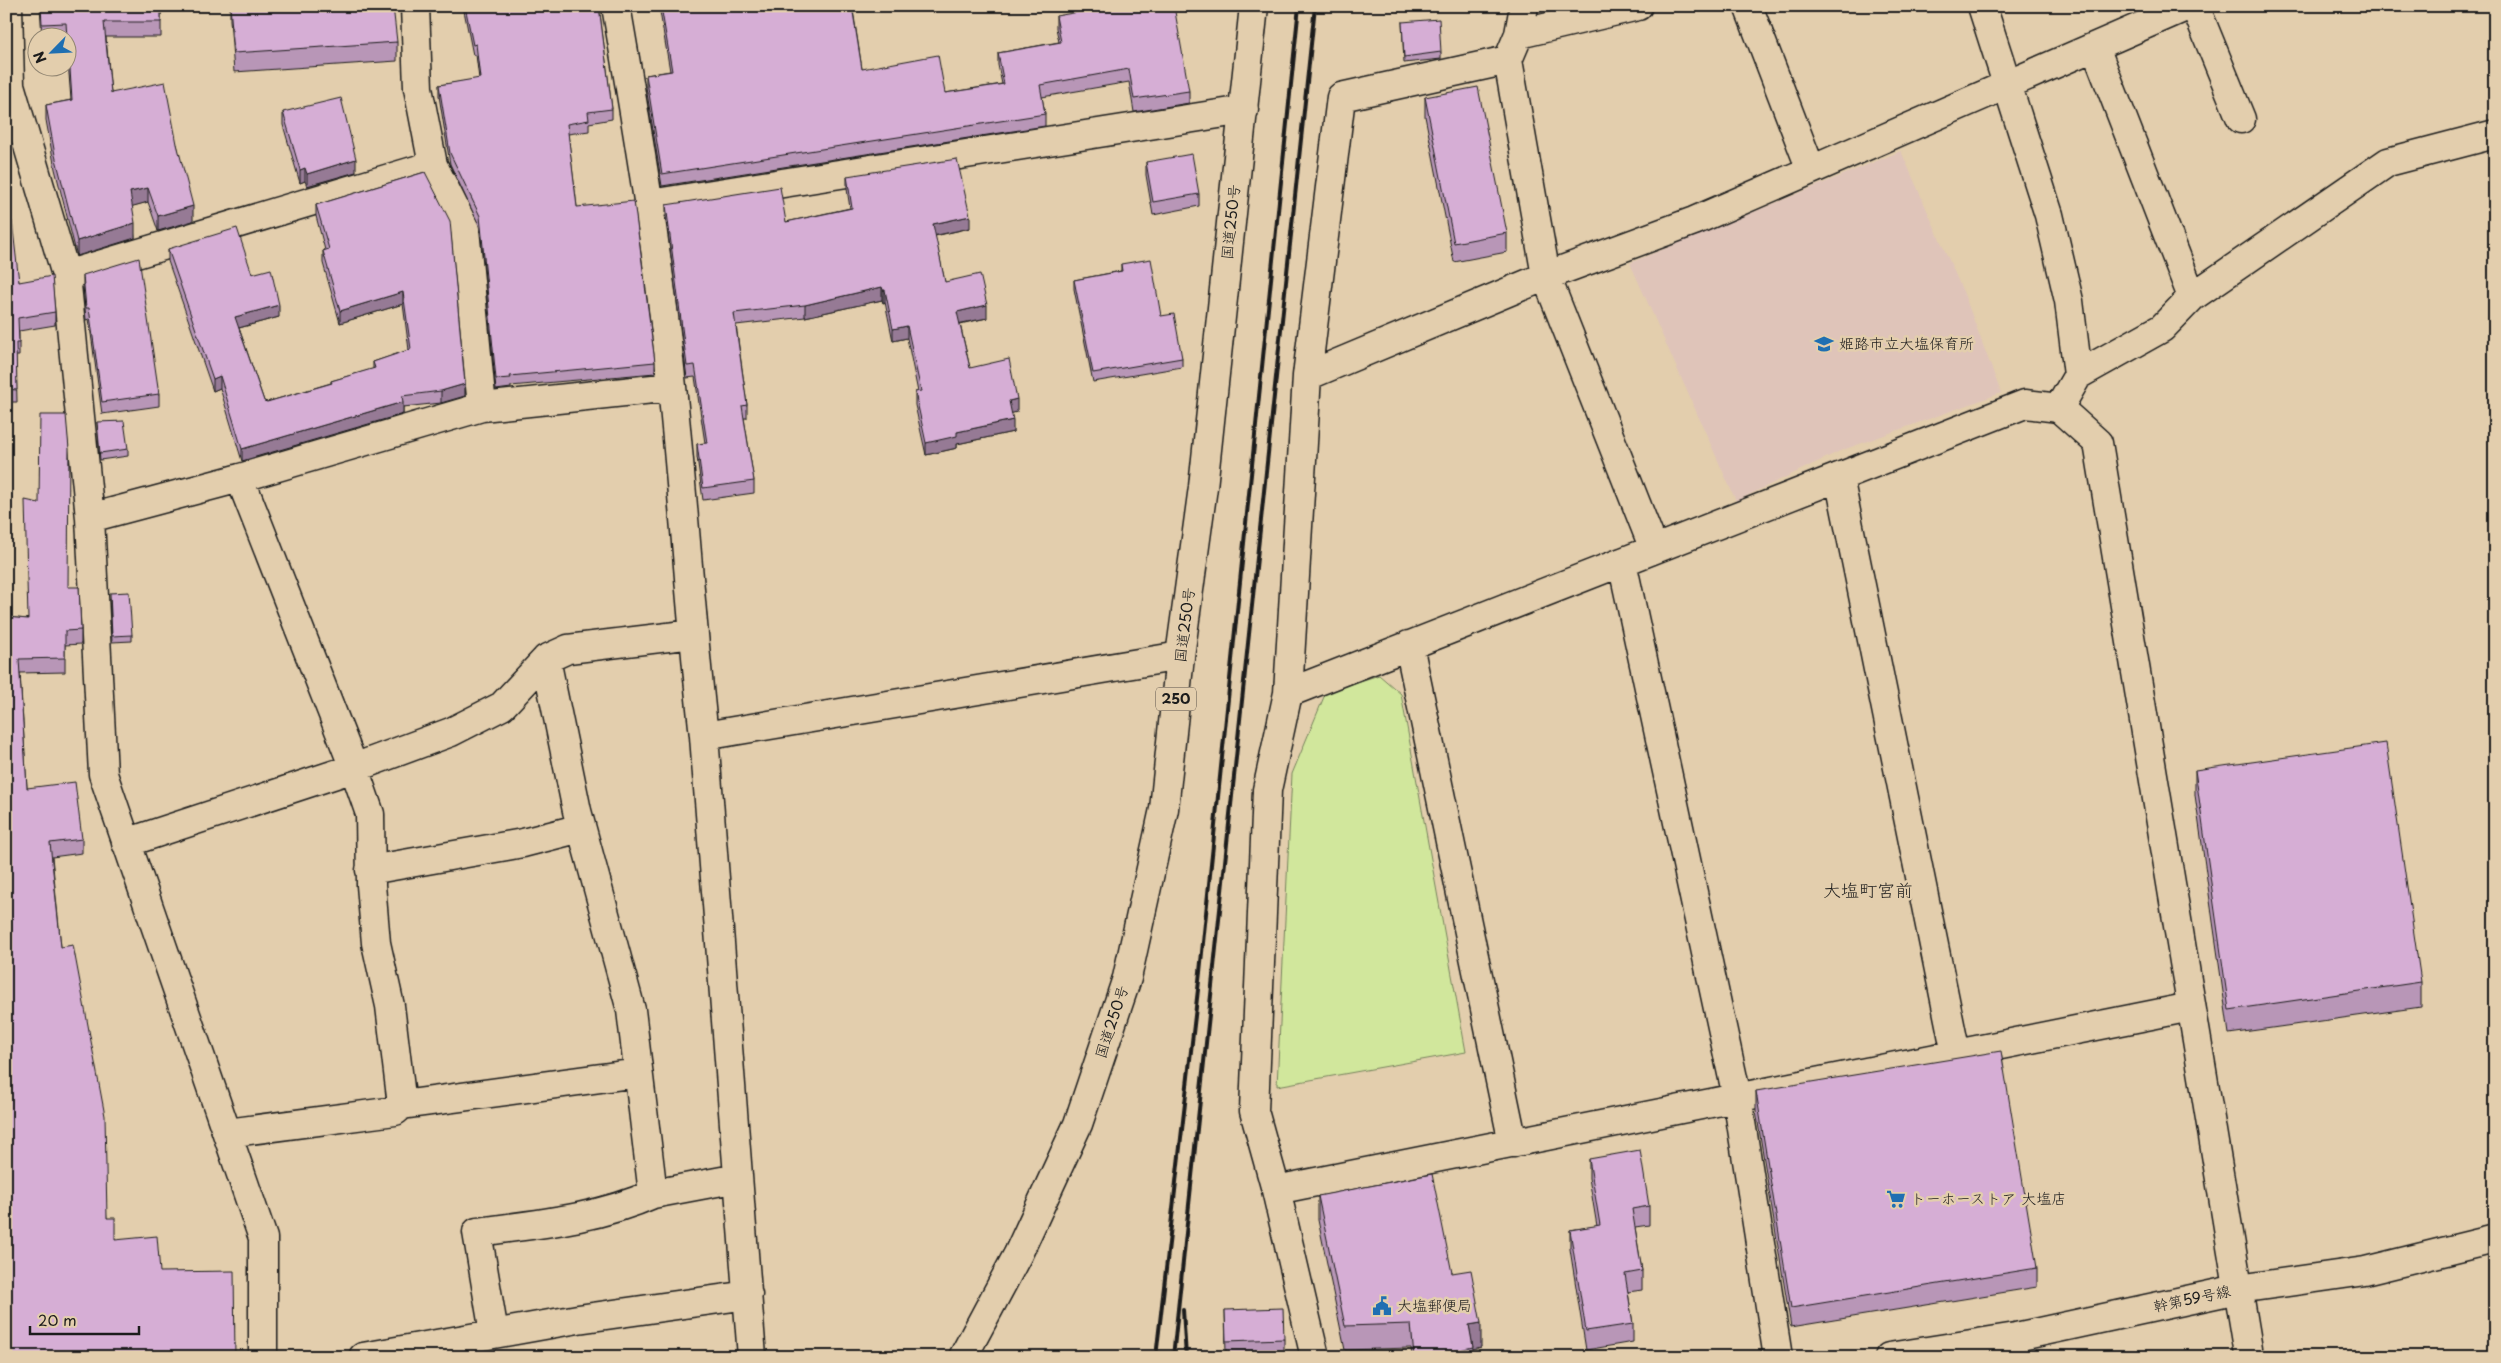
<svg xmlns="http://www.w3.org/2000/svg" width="2501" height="1363" font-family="'Playpen Sans','Klee One',sans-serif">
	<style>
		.built { fill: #dfc4b9 }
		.green { fill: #d1e79c; stroke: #76825c }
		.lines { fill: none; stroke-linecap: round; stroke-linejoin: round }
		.minor-casing { stroke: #1c1c1c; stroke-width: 31 }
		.tertiary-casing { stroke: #1c1c1c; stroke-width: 31 }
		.trunk-casing { stroke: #1c1c1c; stroke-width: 31 }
		.minor { stroke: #e3cead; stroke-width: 28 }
		.tertiary { stroke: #e3cead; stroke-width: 28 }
		.trunk { stroke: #e3cead; stroke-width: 28 }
		.rail { stroke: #1c1c1c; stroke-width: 4 }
		.wall { fill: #b896b7; stroke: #1c1c1c }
		.shaded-wall { fill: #967a95; stroke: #1c1c1c }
		.building { fill: #d6aed5; stroke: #1c1c1c }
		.labels { text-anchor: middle; stroke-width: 5; stroke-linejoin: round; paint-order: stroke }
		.shield { fill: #e3cead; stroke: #585148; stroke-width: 1 }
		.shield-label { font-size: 14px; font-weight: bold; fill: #1c1c1c }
		.street-label { font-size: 15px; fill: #1c1c1c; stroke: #e3cead }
		.poi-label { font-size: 15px; fill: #1c1c1c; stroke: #e3cead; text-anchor: start }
		.quarter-label { font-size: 18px; fill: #1c1c1c; stroke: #e3cead }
	</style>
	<rect width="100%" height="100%" fill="#e3cead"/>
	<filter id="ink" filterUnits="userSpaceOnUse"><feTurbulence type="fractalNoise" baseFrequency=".02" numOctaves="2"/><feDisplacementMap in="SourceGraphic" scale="10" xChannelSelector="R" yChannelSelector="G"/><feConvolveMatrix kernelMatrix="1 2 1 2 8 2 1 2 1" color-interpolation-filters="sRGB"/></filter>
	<g filter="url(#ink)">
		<path class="built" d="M 1901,151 L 1964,294 L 2001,393 L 1840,451 L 1736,501 L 1630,263 Z"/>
		<path class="green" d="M 1379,675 L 1401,694 L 1466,1052 L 1277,1086 L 1292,774 L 1326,692 Z
			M 2045,1353 L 2065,1357 L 1983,1357 L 1997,1354 Z"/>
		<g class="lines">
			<g class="minor-casing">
				<path id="minor" d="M 8,6 L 10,85 L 66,275 L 90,518 L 103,774 L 263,1238 L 263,1357
					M 616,6 C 638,133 659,259 672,387 C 684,503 691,620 704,736 L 752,1357
					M 1524,6 L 1519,34 L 1508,60 L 1546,276 L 1654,549
					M 1748,6 L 1811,170
					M 2195,6 L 2241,119
					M 1519,34 L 1638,6
					M 2095,47 L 2192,297
					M 433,165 L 465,229 L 482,407
					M 650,204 L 1244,110
					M 66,275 L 433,165 L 418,88 L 415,6
					M 2078,375 L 2162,328 L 2192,297 L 2388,162 L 2495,134
					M 1307,376 L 1546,276 L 1694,221 L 2188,6
					M 1839,477 L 1956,1054
					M 240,478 L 354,768 L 451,732 L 502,706 L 546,659 L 568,649 L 693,634
					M 90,518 L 240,478 L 482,407 L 672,387
					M 1622,562 L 1737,1097 L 1778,1357
					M 1409,645 L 1513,1143
					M 546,659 L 577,811 L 631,1010 L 653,1194 L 738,1178
					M 1288,693 L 1307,376 L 1341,97 L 1508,60
					M 704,736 L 1180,656
					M 126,843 L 354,768 L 370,814 L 371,885 L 376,943 L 390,1006 L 402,1105
					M 370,870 L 523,843 L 581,828
					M 227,1133 L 395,1111 L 402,1105 L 638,1073
					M 1276,1190 L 2191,1007
					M 494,1333 L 477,1232 C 537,1224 597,1219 653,1194
					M 363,1357 L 578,1319 L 748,1295
					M 1315,1357 L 1276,1190 L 1254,1111 L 1267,790 L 1288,693 L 2025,404 L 2059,408 L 2078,375 L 2069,301 L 2049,215 L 1982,6
					M 1889,1357 L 2016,1337 L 2238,1289 L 2365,1271 L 2495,1239"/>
			</g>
			<g class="tertiary-casing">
				<path id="tertiary" d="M 2059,408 L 2098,443 L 2248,1348"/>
			</g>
			<g class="trunk-casing">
				<path id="trunk" d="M 963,1357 L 1018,1254 L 1078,1124 L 1127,978 L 1164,809 L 1180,656 L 1203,487 L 1254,6"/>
			</g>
			<use href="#minor" class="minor"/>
			<use href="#tertiary" class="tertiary"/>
			<use href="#trunk" class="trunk"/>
			<path class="rail" d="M 1183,1310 L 1186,1357
				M 1156,1357 L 1200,972 L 1299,6
				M 1173,1357 L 1315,6"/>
		</g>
		<path class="wall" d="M 40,6 L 161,6 L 161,37 L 106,37 L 111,93 L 177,144 L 193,221 L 158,231 L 148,202 L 132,206 L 135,238 L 77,256 L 55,169 L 46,120 L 46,105 L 71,100 L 68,61 L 68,38 L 42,38 Z
			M 230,6 L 397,42 L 397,61 L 234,72 L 230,20 Z
			M 463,6 L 599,6 L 612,109 L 612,119 L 589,123 L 589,131 L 568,134 L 577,207 L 655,362 L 655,373 L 511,386 L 511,388 L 496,390 L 480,227 L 450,164 L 439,96 L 439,85 L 479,79 L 476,55 L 473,55 Z
			M 659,6 L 858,6 L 858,9 L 853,10 L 862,69 L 945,93 L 1002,84 L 998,65 L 998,53 L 1059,42 L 1056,28 L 1056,16 L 1189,91 L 1189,103 L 1134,112 L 1129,82 L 1042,97 L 1045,114 L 1045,126 L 662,186 L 646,87 L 646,75 L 670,71 Z
			M 1402,22 L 1441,52 L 1441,59 L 1404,63 Z
			M 1425,97 L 1507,233 L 1507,252 L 1454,262 L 1425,116 Z
			M 283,112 L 356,172 L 307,186 L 305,181 L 300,183 L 283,125 Z
			M 1146,162 L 1199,194 L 1199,206 L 1153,215 L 1146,175 Z
			M 425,172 L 465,396 L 441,403 L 403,407 L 403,414 L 242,461 L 220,388 L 213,391 L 168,261 L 168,249 L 252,274 L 279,317 L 239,328 L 264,401 L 267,402 L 331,383 L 331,381 L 373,369 L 373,362 L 409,350 L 403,304 L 340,323 L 323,263 L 323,251 L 325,250 L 316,216 L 316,205 Z
			M 847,176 L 970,228 L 935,236 L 945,282 L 987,318 L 960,324 L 970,368 L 1017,412 L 1011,413 L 1013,432 L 957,444 L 957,448 L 926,455 L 915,405 L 915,392 L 918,392 L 907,338 L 893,341 L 885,302 L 883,303 L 882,300 L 805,317 L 736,325 L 747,405 L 747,418 L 744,418 L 754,481 L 754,493 L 703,500 L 697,457 L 697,444 L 705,443 L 695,377 L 687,378 L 666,217 L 666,205 L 786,222 L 850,208 L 847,189 Z
			M 6,221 L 19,282 L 55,312 L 55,325 L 19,331 L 19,356 L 16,356 L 17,402 L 6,402 Z
			M 1121,264 L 1161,316 L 1182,358 L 1182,367 L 1093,382 L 1074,289 L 1074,280 L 1121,271 Z
			M 83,275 L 159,394 L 159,406 L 102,414 L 89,319 L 86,320 L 83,286 Z
			M 97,422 L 128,449 L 128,456 L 100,460 Z
			M 68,587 L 81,630 L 81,644 L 65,645 L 65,672 L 20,673 L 27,788 L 82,839 L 82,853 L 52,857 L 61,947 L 107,1218 L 115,1240 L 160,1272 L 6,1357 L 6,617 L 27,619 Z
			M 110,599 L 132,635 L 132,641 L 112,642 Z
			M 2195,770 L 2421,982 L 2421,1007 L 2229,1034 L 2195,795 Z
			M 1756,1091 L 2037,1268 L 2037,1287 L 1791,1327 L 1756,1110 Z
			M 1589,1159 L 1649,1206 L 1649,1225 L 1635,1227 L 1642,1271 L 1642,1290 L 1628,1292 L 1633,1324 L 1633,1342 L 1586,1350 L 1570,1249 L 1570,1230 L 1597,1226 L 1589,1178 Z
			M 1318,1196 L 1452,1273 L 1481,1347 L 1473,1349 L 1473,1357 L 1412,1357 L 1411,1348 L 1345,1350 L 1318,1220 Z
			M 1225,1310 L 1284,1339 L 1284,1352 L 1226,1354 Z"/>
		<path class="shaded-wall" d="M 356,159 L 356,172 L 307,186 L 307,174 Z
			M 305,168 L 305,181 L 300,183 L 300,170 Z
			M 148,188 L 148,202 L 130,207 L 130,192 Z
			M 193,206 L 193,221 L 158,231 L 158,216 Z
			M 970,216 L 970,228 L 933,236 L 933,224 Z
			M 135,223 L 135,238 L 77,256 L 77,241 Z
			M 882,287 L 882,300 L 805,317 L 805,305 Z
			M 883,290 L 885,290 L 885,302 L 883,303 Z
			M 403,292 L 403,304 L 340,323 L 340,311 Z
			M 279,305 L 279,317 L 235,329 L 235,317 Z
			M 987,305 L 987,318 L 957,324 L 957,312 Z
			M 907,326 L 907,338 L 893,341 L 893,329 Z
			M 220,376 L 220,388 L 213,391 L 213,379 Z
			M 465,384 L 465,396 L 441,403 L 441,391 Z
			M 1017,399 L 1017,412 L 1009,414 L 1009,401 Z
			M 403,402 L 403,414 L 242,461 L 242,449 Z
			M 1013,420 L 1013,432 L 957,444 L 957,448 L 926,455 L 926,443 L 957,432 Z
			M 1481,1323 L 1481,1347 L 1473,1349 L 1469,1325 Z"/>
		<path class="building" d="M 41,6 L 161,6 L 161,22 L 104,22 L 111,93 L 165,82 L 177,144 L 193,206 L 158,216 L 148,188 L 130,192 L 135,223 L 77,241 L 55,155 L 46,105 L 72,100 L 68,38 L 67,38 L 66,23 L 42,24 Z
			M 230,6 L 393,6 L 397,42 L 234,53 Z
			M 465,6 L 599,6 L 612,109 L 588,112 L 589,120 L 567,124 L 577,207 L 634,201 L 655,362 L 510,376 L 511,378 L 496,379 L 480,216 L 450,153 L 439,85 L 480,78 L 476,44 L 473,45 Z
			M 661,6 L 852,6 L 862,69 L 938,55 L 945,93 L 1004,84 L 998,53 L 1061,42 L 1056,16 L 1113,6 L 1174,6 L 1189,91 L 1134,99 L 1129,69 L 1040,85 L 1045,114 L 662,174 L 646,75 L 672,71 Z
			M 1439,19 L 1441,52 L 1404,57 L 1402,22 Z
			M 1478,87 L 1507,233 L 1454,243 L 1425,97 Z
			M 341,98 L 356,159 L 307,174 L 305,168 L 300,170 L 283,112 Z
			M 1192,154 L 1199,194 L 1153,202 L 1146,162 Z
			M 957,159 L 970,216 L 933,224 L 945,282 L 980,274 L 987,305 L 957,312 L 970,368 L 1009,359 L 1017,399 L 1009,401 L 1013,420 L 957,432 L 957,436 L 926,443 L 915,392 L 921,391 L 907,326 L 893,329 L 885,290 L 883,290 L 882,287 L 805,305 L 734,313 L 747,405 L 742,406 L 754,481 L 703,488 L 697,444 L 707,443 L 695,365 L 687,366 L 666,205 L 780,187 L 786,222 L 852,208 L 847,176 Z
			M 425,172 L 450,221 L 465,384 L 441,391 L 402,396 L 403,402 L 242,449 L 220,376 L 213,379 L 168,249 L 237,228 L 252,274 L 271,269 L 279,305 L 235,317 L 264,401 L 267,402 L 332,383 L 331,381 L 375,368 L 373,362 L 411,349 L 403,292 L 340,311 L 323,251 L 329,249 L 316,205 Z
			M 6,221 L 12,221 L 19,282 L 52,276 L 55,312 L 18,318 L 19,343 L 16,343 L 17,390 L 6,389 Z
			M 139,258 L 159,394 L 102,402 L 89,308 L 86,308 L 83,275 Z
			M 1151,259 L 1161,316 L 1174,314 L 1182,358 L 1093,373 L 1074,280 L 1122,271 L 1121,264 Z
			M 40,415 L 66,415 L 69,449 L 68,587 L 79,587 L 81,630 L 65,631 L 65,658 L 19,659 L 27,788 L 75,782 L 82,839 L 50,843 L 61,947 L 73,945 L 105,1116 L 107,1218 L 115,1218 L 115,1240 L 157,1236 L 160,1272 L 234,1271 L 235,1357 L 6,1357 L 6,617 L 28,619 L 25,500 L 39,503 Z
			M 124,421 L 128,449 L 100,453 L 97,422 Z
			M 129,592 L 132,635 L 112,636 L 110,593 Z
			M 2386,743 L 2421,982 L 2229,1010 L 2195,770 Z
			M 2001,1051 L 2037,1268 L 1791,1308 L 1756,1091 Z
			M 1640,1150 L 1649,1206 L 1632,1209 L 1642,1271 L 1625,1274 L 1633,1324 L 1586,1331 L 1570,1230 L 1600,1225 L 1589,1159 Z
			M 1432,1174 L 1452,1273 L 1471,1270 L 1481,1323 L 1469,1325 L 1473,1347 L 1426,1357 L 1414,1357 L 1411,1324 L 1345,1326 L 1318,1196 Z
			M 1283,1308 L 1284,1339 L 1226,1341 L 1225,1310 Z"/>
	</g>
	<defs>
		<g id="school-bare" transform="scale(1.5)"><path d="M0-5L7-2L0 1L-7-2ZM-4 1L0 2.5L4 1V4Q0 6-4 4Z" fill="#1f6fb2" stroke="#e3cead" stroke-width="2.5" paint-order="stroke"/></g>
		<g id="supermarket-bare" transform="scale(1.5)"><path d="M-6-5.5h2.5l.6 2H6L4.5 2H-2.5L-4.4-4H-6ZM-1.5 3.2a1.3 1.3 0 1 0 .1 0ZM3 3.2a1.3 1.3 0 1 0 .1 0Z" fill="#1f6fb2" stroke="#e3cead" stroke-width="2.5" paint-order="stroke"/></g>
		<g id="civic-bare" transform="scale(1.5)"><path d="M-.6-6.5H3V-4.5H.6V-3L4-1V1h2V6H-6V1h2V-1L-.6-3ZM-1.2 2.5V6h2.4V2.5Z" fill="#1f6fb2" stroke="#e3cead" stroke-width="2.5" paint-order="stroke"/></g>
	</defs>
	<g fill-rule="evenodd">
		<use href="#school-bare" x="1824" y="344"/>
		<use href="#supermarket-bare" x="1896" y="1199"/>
		<use href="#civic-bare" x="1382" y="1306"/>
	</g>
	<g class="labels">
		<rect class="shield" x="1156" y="687.5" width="40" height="23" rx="4"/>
		<g class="shield-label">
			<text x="1176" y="704">250</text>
		</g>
		<g class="street-label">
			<text transform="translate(1231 222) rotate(-84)" y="5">国道250号</text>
			<text transform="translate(1185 625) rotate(-83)" y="5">国道250号</text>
			<text transform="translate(1112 1022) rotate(-72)" y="5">国道250号</text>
			<text transform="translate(2192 1299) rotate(-12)" y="5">幹第59号線</text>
		</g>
		<g class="poi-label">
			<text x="1839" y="349">姫路市立大塩保育所</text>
			<text x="1911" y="1204">トーホーストア 大塩店</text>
			<text x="1397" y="1311">大塩郵便局</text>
		</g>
		<g class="quarter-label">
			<text x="1868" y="897">大塩町宮前</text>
		</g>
	</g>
	<rect width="2501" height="1363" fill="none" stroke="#e3cead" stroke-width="25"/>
	<rect x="12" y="12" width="2476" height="1338" fill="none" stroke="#1c1c1c" stroke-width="2" filter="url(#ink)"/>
	<g transform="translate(52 52) rotate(246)"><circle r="24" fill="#e3cead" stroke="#938773"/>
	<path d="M0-4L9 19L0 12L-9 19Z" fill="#1f6fb2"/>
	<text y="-8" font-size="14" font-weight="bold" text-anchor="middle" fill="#1c1c1c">N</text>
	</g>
	<path d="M30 1326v8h109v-8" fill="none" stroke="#1c1c1c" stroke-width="2.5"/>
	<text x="38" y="1326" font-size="15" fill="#1c1c1c" stroke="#e3cead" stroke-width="4" paint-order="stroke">20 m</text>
</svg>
